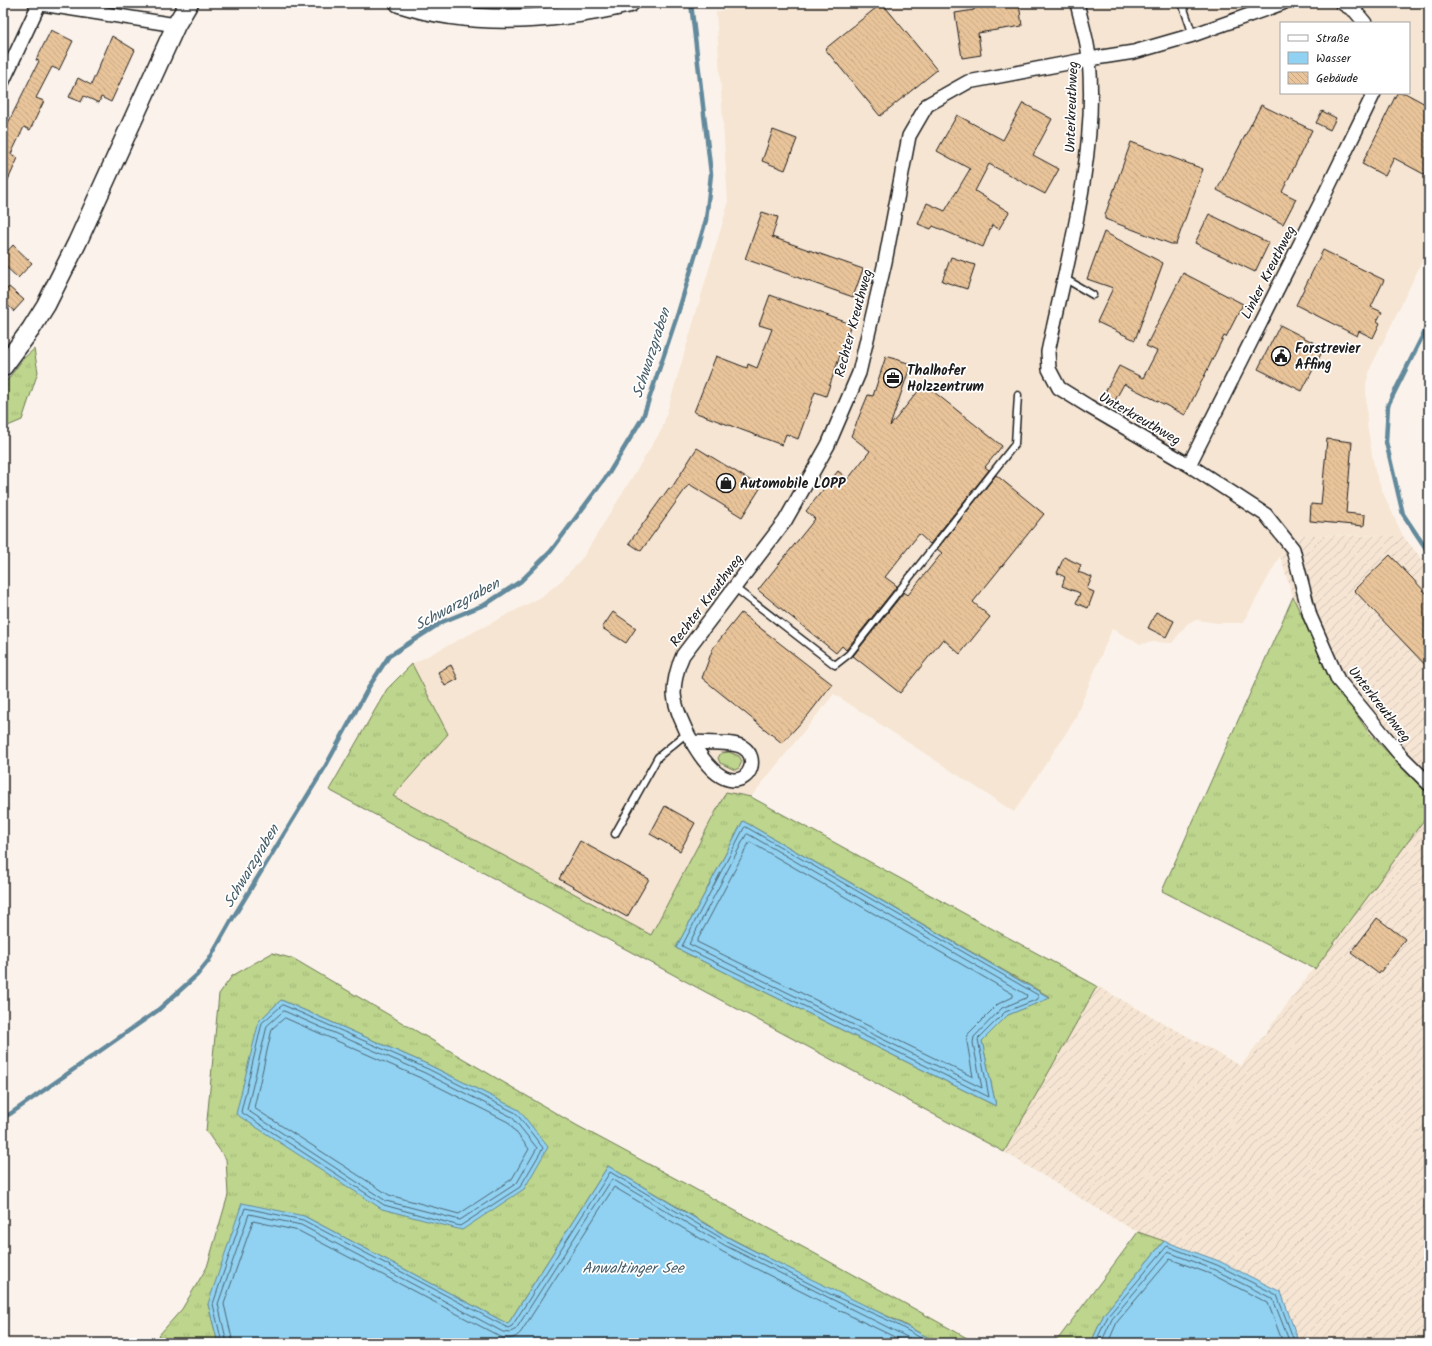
<svg xmlns="http://www.w3.org/2000/svg" width="1432" height="1346" font-family="Kalam,sans-serif">
	<style>
		.built { fill: #f6e5d3; fill-rule: evenodd }
		.industrial { fill: url(#industrial-furrows) }
		.grass { fill: url(#grass-tufts); stroke: #6c7854; fill-rule: evenodd }
		.water { fill: #91d2f2; stroke: #62899c }
		.lines { fill: none; stroke-linecap: round; stroke-linejoin: round }
		.shore { stroke: #4b6572; stroke-width: 1 }
		.stream { stroke: #62899c; stroke-width: 4.5 }
		.building { fill: url(#building-back-hatch); stroke: #1c1c1c }
		.lane-casing { stroke: #1c1c1c; stroke-width: 9 }
		.street-casing { stroke: #1c1c1c; stroke-width: 16 }
		.secondary-casing { stroke: #1c1c1c; stroke-width: 21 }
		.lane { stroke: #fff; stroke-width: 6 }
		.street { stroke: #fff; stroke-width: 13 }
		.secondary { stroke: #fff; stroke-width: 18 }
		.labels { text-anchor: middle; stroke-width: 3.5; stroke-linejoin: round; paint-order: stroke }
		.street-label { font-size: 14px; fill: #1c1c1c; stroke: #fff }
		.poi-label { font-size: 14px; font-weight: bold; fill: #1c1c1c; stroke: #fff; text-anchor: start }
		.water-label { font-size: 15px; font-style: italic; fill: #455c67; stroke: #fff }
	</style>
	<defs>
		<pattern id="industrial-furrows" width="10" height="10" patternUnits="userSpaceOnUse"><rect width="10" height="10" fill="#f6e5d3"/><path d="M-1 1l2-2M0 10L10 0M9 11l2-2" fill="none" stroke="#d2c4b5"/></pattern>
		<pattern id="grass-tufts" width="24" height="20" patternUnits="userSpaceOnUse"><rect width="24" height="20" fill="#bdd58c"/><path d="M3 7l-1-3M5 7V3M7 7l1-3M15 17l-1-3M17 17v-4M19 17l1-3" fill="none" stroke="#a2b678"/></pattern>
		<pattern id="building-back-hatch" width="6" height="6" patternUnits="userSpaceOnUse"><rect width="6" height="6" fill="#e9c49a"/><path d="M-1 5l2 2M0 0l6 6M5-1l2 2" fill="none" stroke="#c7a884"/></pattern>
	</defs>
	<rect width="100%" height="100%" fill="#fbf3eb"/>
	<filter id="ink" filterUnits="userSpaceOnUse"><feTurbulence type="fractalNoise" baseFrequency=".025" numOctaves="2"/><feDisplacementMap in="SourceGraphic" scale="8" xChannelSelector="R" yChannelSelector="G"/><feConvolveMatrix kernelMatrix="1 2 1 2 8 2 1 2 1" color-interpolation-filters="sRGB"/></filter>
	<g filter="url(#ink)">
		<path class="built" d="M 748,3 L 1429,3 L 1429,247 L 1371,367 L 1366,384 L 1367,424 L 1375,471 L 1384,495 L 1403,536 L 1302,535 L 1280,556 L 1243,623 L 1218,623 L 1196,620 L 1188,623 L 1172,643 L 1154,642 L 1140,644 L 1112,629 L 1074,721 L 1014,812 L 834,694 L 751,797 L 726,792 L 651,935 L 393,796 L 448,734 L 412,664 L 541,597 L 562,580 L 583,557 L 662,429 L 728,204 L 716,12 ZM 1281,23 L 1409,23 L 1409,93 L 1281,93 Z"/>
		<path class="industrial" d="M 1302,535 L 1403,536 L 1429,568 L 1429,795 L 1369,733 L 1328,673 L 1293,597 L 1280,556 Z
			M 1429,813 L 1429,1343 L 1299,1343 L 1281,1292 L 1219,1261 L 1131,1229 L 1004,1152 L 1097,986 L 1241,1066 Z"/>
		<path class="grass" d="M 34,349 L 38,372 L 22,420 L 3,428 L 3,386 L 23,359 Z
			M 1293,597 L 1328,673 L 1369,733 L 1429,795 L 1429,813 L 1315,969 L 1162,891 Z
			M 412,664 L 448,734 L 393,796 L 651,935 L 726,792 L 751,797 L 1097,986 L 1004,1152 L 329,790 L 387,689 ZM 743,821 L 1050,997 L 1008,1015 L 982,1041 L 996,1106 L 676,948 Z
			M 729,752 L 739,756 L 742,761 L 739,768 L 735,770 L 720,763 L 718,758 L 721,753 Z
			M 272,953 L 294,959 L 576,1125 L 812,1252 L 976,1343 L 938,1343 L 896,1320 L 832,1291 L 730,1238 L 608,1166 L 508,1324 L 304,1216 L 208,1304 L 218,1343 L 152,1343 L 182,1309 L 207,1267 L 228,1195 L 226,1159 L 206,1131 L 219,994 L 232,976 ZM 281,1000 L 429,1065 L 518,1110 L 259,1021 Z
			M 1138,1232 L 1164,1241 L 1104,1314 L 1091,1343 L 1055,1343 Z"/>
		<path class="water" d="M 743,821 L 1050,998 L 1008,1015 L 982,1041 L 996,1106 L 676,948 Z
			M 281,1000 L 429,1065 L 519,1110 L 548,1147 L 524,1189 L 462,1230 L 382,1209 L 236,1114 L 259,1021 Z
			M 608,1166 C 649,1190 690,1216 731,1239 C 800,1275 870,1306 938,1343 L 218,1343 L 208,1304 L 242,1203 L 304,1216 L 508,1324 Z
			M 1164,1241 L 1219,1261 L 1281,1292 L 1299,1343 L 1091,1343 L 1104,1314 Z"/>
		<g class="lines">
			<path class="shore" d="M 746,827 L 1038,995 L 1038,999 L 1005,1012 L 978,1039 L 989,1097 L 682,946 L 744,828 Z
				M 748,834 L 1027,995 L 1026,998 L 1002,1008 L 974,1037 L 973,1043 L 982,1088 L 689,944 L 746,835 Z
				M 750,842 L 1013,994 L 1013,997 L 998,1004 L 968,1034 L 967,1042 L 973,1077 L 697,942 Z
				M 283,1005 L 428,1069 L 516,1113 L 543,1148 L 520,1187 L 460,1226 L 384,1205 L 241,1112 L 262,1023 Z
				M 284,1011 L 425,1073 L 512,1117 L 537,1148 L 517,1183 L 460,1220 L 386,1201 L 247,1110 L 267,1026 Z
				M 285,1018 L 423,1079 L 508,1122 L 529,1149 L 512,1179 L 459,1214 L 389,1195 L 254,1108 L 272,1029 Z
				M 222,1343 L 213,1304 L 245,1208 L 303,1220 L 508,1328 L 512,1326 L 610,1172 L 728,1242 L 830,1294 L 894,1323 L 930,1343
				M 227,1343 L 218,1304 L 249,1214 L 301,1225 L 503,1332 L 509,1333 L 516,1329 L 612,1179 L 726,1246 L 919,1343
				M 233,1343 L 224,1304 L 253,1221 L 299,1231 L 501,1337 C 509,1340 515,1339 521,1332 L 614,1187 L 723,1252 L 826,1304 L 907,1343
				M 1095,1343 L 1108,1316 L 1167,1246 L 1217,1265 L 1277,1295 L 1295,1343
				M 1101,1343 L 1112,1319 L 1168,1252 L 1215,1270 L 1273,1299 L 1290,1343
				M 1108,1343 L 1117,1322 L 1170,1259 L 1213,1275 L 1268,1303 L 1283,1343"/>
			<path class="stream" d="M 1429,323 L 1388,405 L 1386,442 L 1403,514 L 1429,553
				M 3,1117 L 10,1114 L 157,1011 L 197,975 L 209,960 L 231,921 L 325,767 L 370,685 L 389,656 L 442,622 L 486,604 L 521,581 L 551,551 L 609,473 L 643,417 L 678,313 L 706,220 L 711,174 L 691,3"/>
		</g>
		<path class="building" d="M 882,3 L 937,70 L 880,116 L 825,49 Z
			M 973,3 L 1019,3 L 1022,26 L 978,33 L 981,55 L 962,58 L 955,13 L 974,10 Z
			M 51,30 L 73,41 L 59,70 L 52,67 L 36,98 L 44,101 L 30,130 L 24,127 L 11,154 L 18,158 L 3,191 L 3,133 L 39,61 L 36,60 Z
			M 112,36 L 135,50 L 111,102 L 101,97 L 99,103 L 84,96 L 81,102 L 69,97 L 78,78 L 91,85 Z
			M 1397,93 L 1405,93 L 1429,106 L 1429,177 L 1394,158 L 1385,176 L 1362,164 Z
			M 1023,103 L 1052,119 L 1033,155 L 1059,169 L 1045,194 L 989,164 L 975,191 L 1009,212 L 999,229 L 992,225 L 983,247 L 933,226 L 931,229 L 918,224 L 927,203 L 945,211 L 970,169 L 937,151 L 957,115 L 1003,140 Z
			M 1261,105 L 1312,130 L 1282,192 L 1296,199 L 1283,224 L 1217,190 Z
			M 1322,111 L 1336,118 L 1330,130 L 1316,123 Z
			M 773,130 L 797,139 L 785,170 L 762,161 Z
			M 1131,142 L 1203,169 L 1176,244 L 1171,244 L 1105,219 L 1105,215 Z
			M 762,212 L 778,217 L 772,237 L 863,269 L 853,297 L 745,259 Z
			M 1209,214 L 1269,243 L 1255,272 L 1195,243 Z
			M 1104,232 L 1163,263 L 1135,340 L 1097,322 L 1113,288 L 1087,279 Z
			M 13,245 L 32,263 L 18,278 L 3,264 L 3,256 Z
			M 1323,250 L 1384,280 L 1371,307 L 1382,312 L 1377,321 L 1380,323 L 1373,338 L 1359,331 L 1357,336 L 1296,305 Z
			M 951,257 L 975,265 L 967,289 L 942,281 Z
			M 1183,273 L 1243,304 L 1226,337 L 1224,336 L 1185,415 L 1124,384 L 1114,402 L 1103,396 L 1119,366 L 1143,378 L 1157,351 L 1146,346 Z
			M 9,287 L 24,300 L 14,311 L 3,301 L 3,293 Z
			M 770,295 L 851,324 L 826,396 L 815,392 L 798,439 L 786,434 L 782,445 L 694,412 L 716,356 L 747,368 L 748,364 L 757,368 L 772,329 L 759,325 Z
			M 1280,325 L 1324,348 L 1302,391 L 1258,369 Z
			M 886,356 L 911,364 L 890,426 L 924,384 L 1002,446 L 985,467 L 989,470 L 930,544 L 919,534 L 885,577 L 897,586 L 846,650 L 842,646 L 836,653 L 758,590 L 815,519 L 806,511 L 838,471 L 848,479 L 870,451 L 851,436 L 868,395 L 873,396 Z
			M 1327,439 L 1352,442 L 1346,513 L 1365,515 L 1364,526 L 1310,521 L 1311,504 L 1321,505 Z
			M 697,448 L 761,487 L 742,517 L 689,484 L 641,551 L 629,543 L 669,488 L 671,489 Z
			M 996,475 L 1044,514 L 973,602 L 990,617 L 960,654 L 943,639 L 900,693 L 853,656 L 904,592 L 908,595 L 942,553 L 937,549 Z
			M 1390,555 L 1429,596 L 1429,669 L 1354,590 Z
			M 1064,557 L 1081,565 L 1078,572 L 1092,577 L 1087,589 L 1094,592 L 1088,608 L 1076,603 L 1080,593 L 1062,586 L 1065,577 L 1057,573 Z
			M 613,612 L 636,628 L 626,643 L 602,628 Z
			M 1156,612 L 1174,621 L 1166,637 L 1148,628 Z
			M 741,613 L 832,684 L 809,714 L 782,743 L 702,678 L 713,648 Z
			M 451,665 L 458,679 L 445,686 L 438,672 Z
			M 665,806 L 695,823 L 680,851 L 650,834 Z
			M 580,841 L 649,879 L 627,917 L 559,879 Z
			M 1377,918 L 1405,939 L 1379,974 L 1351,953 Z"/>
		<g class="lines">
			<g class="lane-casing">
				<path id="lane" d="M 1182,3 L 1193,35
					M 1355,11 L 1363,3
					M 1064,278 L 1093,295
					M 735,588 L 835,665 L 849,654 L 1015,444 L 1018,395
					M 615,834 L 658,757 L 687,733"/>
			</g>
			<g class="street-casing">
				<path id="street" d="M 35,3 L 176,25
					M 1077,3 C 1081,21 1088,41 1089,59 C 1098,153 1067,261 1048,352 L 1049,369 L 1059,388 L 1088,406 L 1189,465 L 1266,515 L 1293,549 L 1310,616 L 1338,680 L 1402,757 L 1429,784
					M 1342,3 L 1355,11 L 1365,23
					M 3,81 L 39,4
					M 1189,465 L 1321,202 L 1374,93
					M 693,742 C 705,743 735,741 744,748 C 758,758 751,781 733,780 C 706,779 676,718 674,694 C 674,680 677,668 683,655 L 785,521 L 828,445 L 859,373 L 885,262 L 909,136 L 927,105 L 968,82 L 1089,59 L 1134,52 L 1193,35 L 1283,3"/>
			</g>
			<g class="secondary-casing">
				<path id="secondary" d="M 399,3 C 473,27 554,21 630,3
					M 3,367 L 31,329 L 46,305 L 77,243 L 176,25 L 189,3"/>
			</g>
			<use href="#lane" class="lane"/>
			<use href="#street" class="street"/>
			<use href="#secondary" class="secondary"/>
		</g>
	</g>
	<defs>
		<g id="civic-ring" transform="scale(1)"><circle r="9.5" fill="#fff" stroke="#1c1c1c" stroke-width="1.5"/><path d="M-.6-6.5H3V-4.5H.6V-3L4-1V1h2V6H-6V1h2V-1L-.6-3ZM-1.2 2.5V6h2.4V2.5Z" fill="#1c1c1c"/></g>
		<g id="office-ring" transform="scale(1)"><circle r="9.5" fill="#fff" stroke="#1c1c1c" stroke-width="1.5"/><path d="M-6-3h4V-5.5h4V-3h4V5H-6ZM-1-4.5V-3h2v-1.5ZM-6 0V1H6V0Z" fill="#1c1c1c"/></g>
		<g id="shop-ring" transform="scale(1)"><circle r="9.5" fill="#fff" stroke="#1c1c1c" stroke-width="1.5"/><path d="M-5-2.5h2.3a2.7 3.5 0 0 1 5.4 0H5L5.5 6h-11ZM-1.5-2.5h3a1.5 2.3 0 0 0-3 0Z" fill="#1c1c1c"/></g>
	</defs>
	<g fill-rule="evenodd">
		<use href="#civic-ring" x="1281" y="356"/>
		<use href="#office-ring" x="893" y="378"/>
		<use href="#shop-ring" x="726" y="483"/>
	</g>
	<g class="labels">
		<g class="street-label">
			<text transform="translate(1071 107) rotate(-88)" y="5">Unterkreuthweg</text>
			<text transform="translate(1268 272) rotate(-63)" y="5">Linker Kreuthweg</text>
			<text transform="translate(853 323) rotate(-75)" y="5">Rechter Kreuthweg</text>
			<text transform="translate(1140 418) rotate(30)" y="5">Unterkreuthweg</text>
			<text transform="translate(706 600) rotate(-53)" y="5">Rechter Kreuthweg</text>
			<text transform="translate(1380 704) rotate(52)" y="5">Unterkreuthweg</text>
		</g>
		<g class="poi-label">
			<text x="1295" y="353">Forstrevier<tspan x="1295" dy="16">Affing</tspan></text>
			<text x="907" y="375">Thalhofer<tspan x="907" dy="16">Holzzentrum</tspan></text>
			<text x="740" y="488">Automobile LOPP</text>
		</g>
		<g class="water-label">
			<text transform="translate(651 353) rotate(-72)" y="5">Schwarzgraben</text>
			<text transform="translate(457 604) rotate(-28)" y="5">Schwarzgraben</text>
			<text transform="translate(251 866) rotate(-59)" y="5">Schwarzgraben</text>
			<text x="633" y="1273">Anwaltinger See</text>
		</g>
	</g>
	<rect width="1432" height="1346" fill="none" stroke="#fff" stroke-width="16"/>
	<rect x="8" y="8" width="1416" height="1330" fill="none" stroke="#1c1c1c" stroke-width="1.5" filter="url(#ink)"/>
	<rect x="1280" y="22" width="130" height="72" fill="#ffffff" stroke="#a4a4a4"/>
	<rect x="1288" y="35" width="20" height="6" fill="#ffffff" stroke="#a4a4a4"/>
	<text x="1316" y="42" font-size="12" fill="#1c1c1c">Straße</text>
	<rect x="1288" y="52" width="20" height="12" fill="#91d2f2" stroke="#a4a4a4"/>
	<text x="1316" y="62" font-size="12" fill="#1c1c1c">Wasser</text>
	<rect x="1288" y="72" width="20" height="12" fill="url(#building-back-hatch)" stroke="#a4a4a4"/>
	<text x="1316" y="82" font-size="12" fill="#1c1c1c">Gebäude</text>
</svg>
